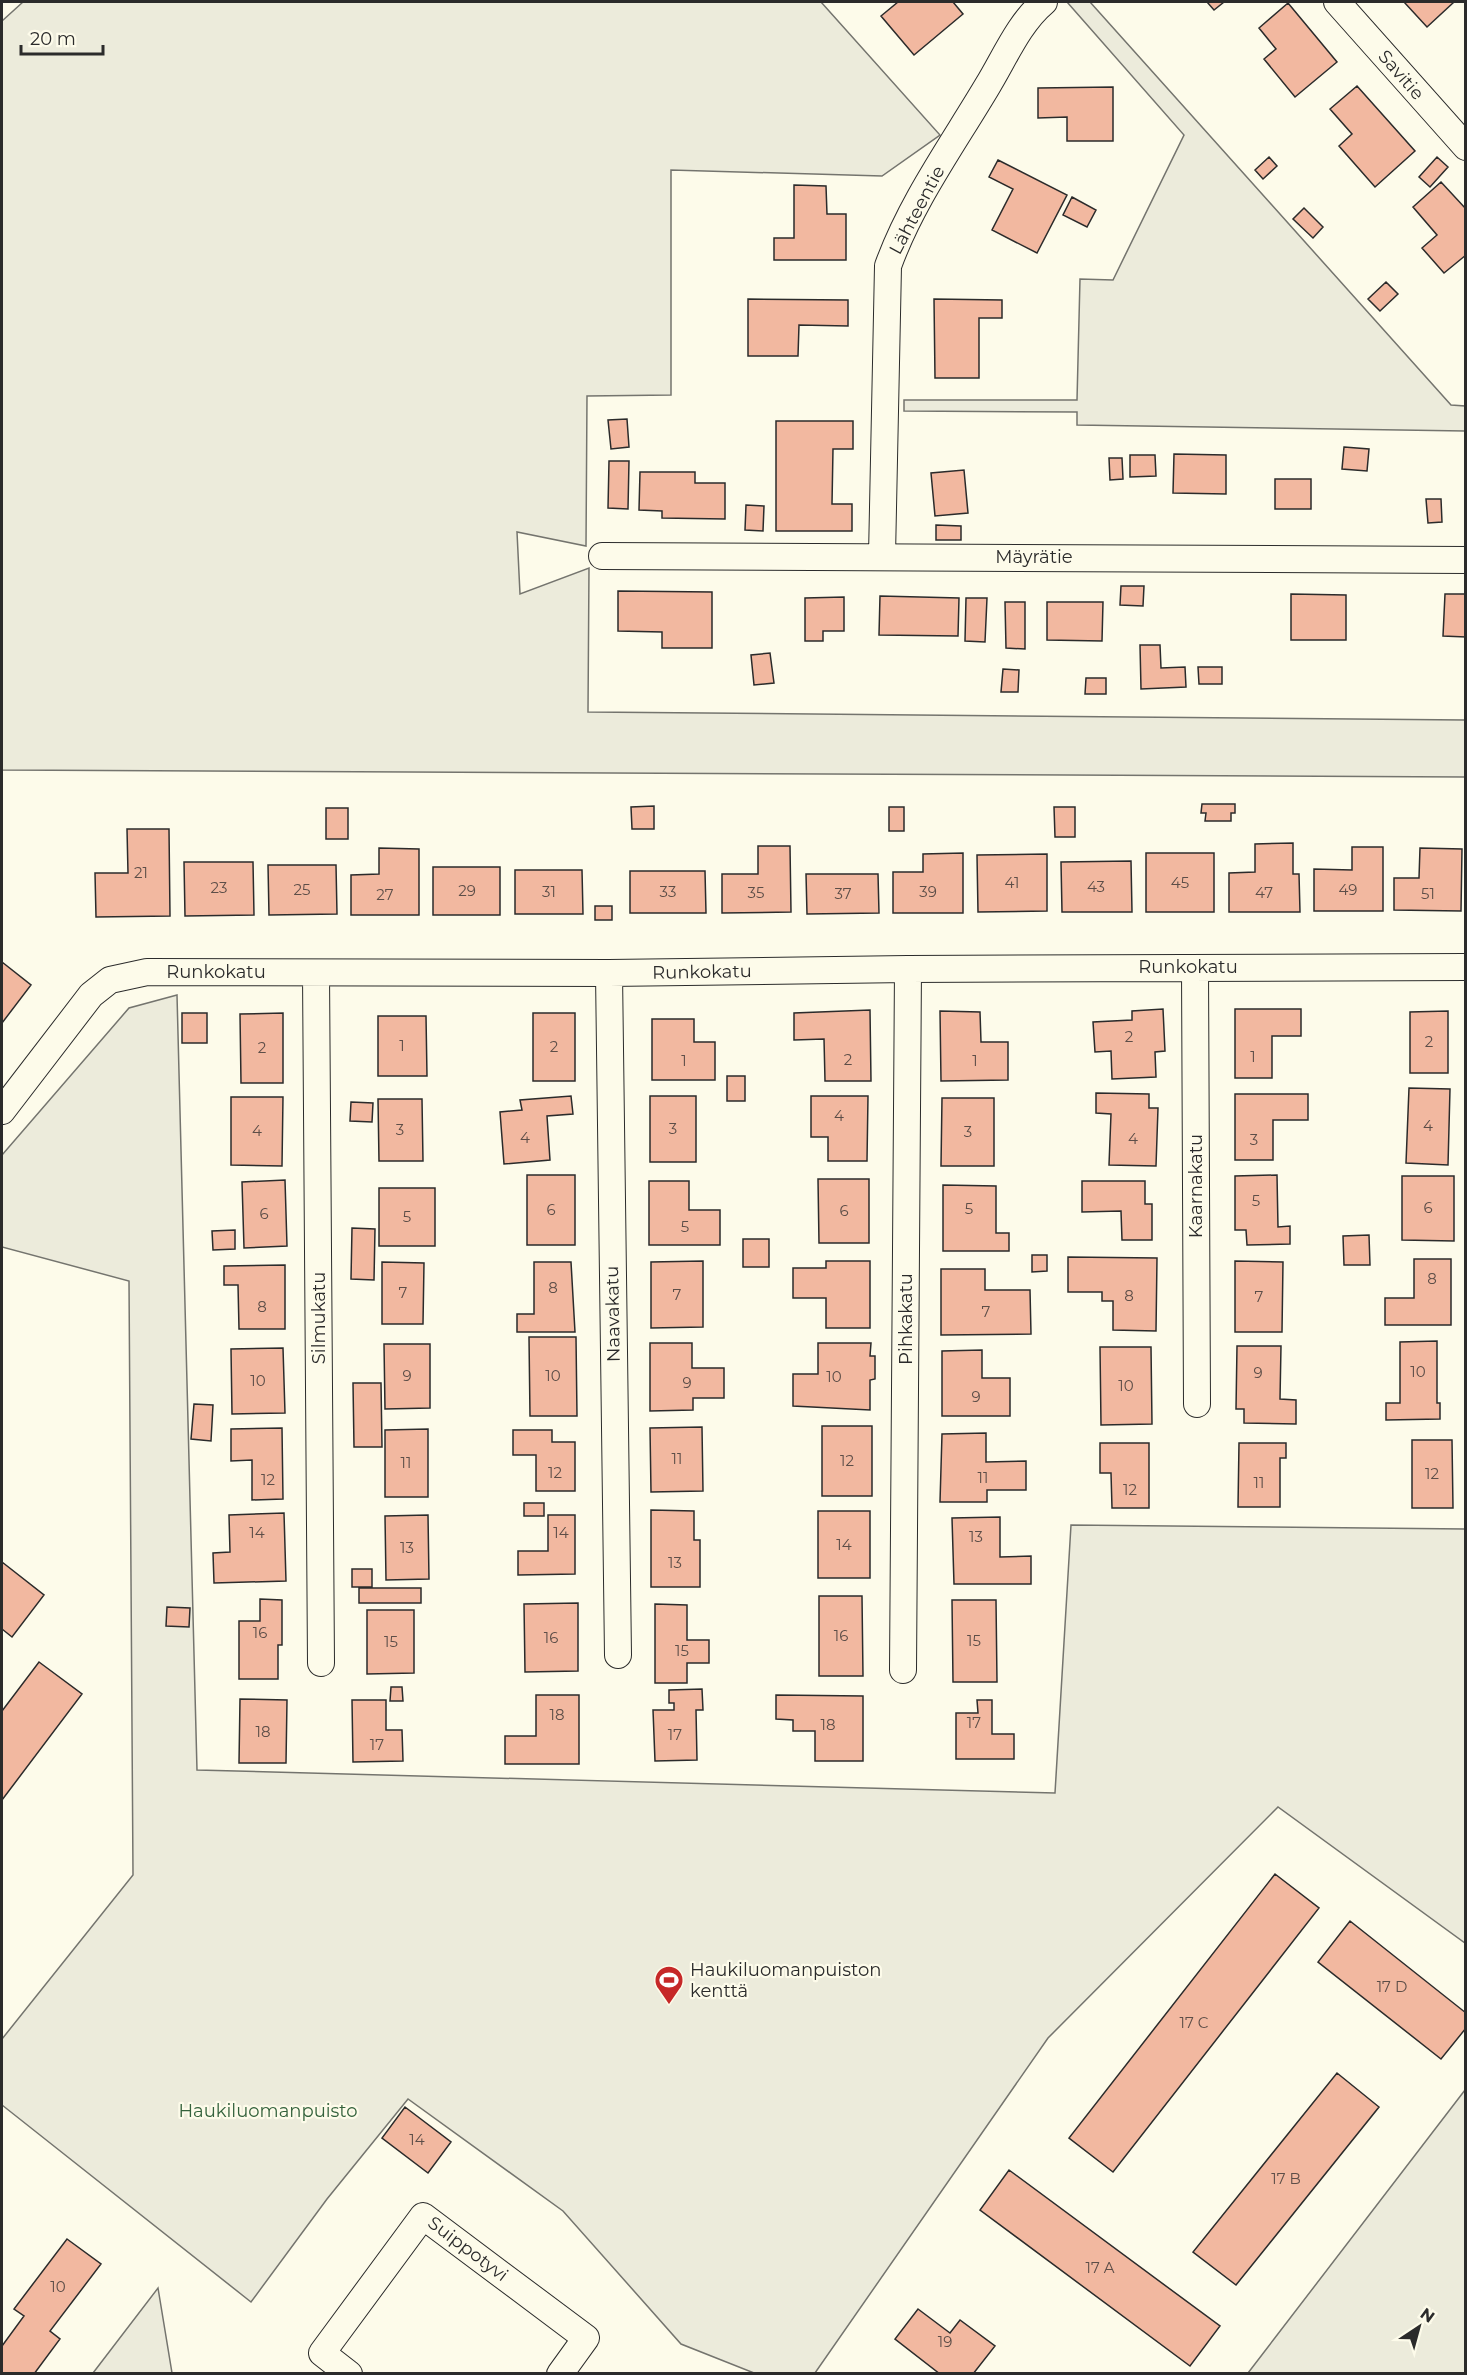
<svg xmlns="http://www.w3.org/2000/svg" width="1467" height="2375" font-family="Montserrat,sans-serif">
	<style>
		.green { fill: #ecebdb; stroke: #74746e; stroke-width: 1.5 }
		.building { fill: #f2b8a0; stroke: #2b2b2b; stroke-width: 1.5 }
		.lines { fill: none; stroke-linecap: round; stroke-linejoin: round }
		.street-casing { stroke: #2b2b2b; stroke-width: 28 }
		.street { stroke: #fdfbea; stroke-width: 26 }
		.labels { text-anchor: middle; stroke-width: 4.5; stroke-linejoin: round; paint-order: stroke }
		.number-label { font-size: 15px; fill: #5d4e48 }
		.street-label { font-size: 18px; fill: #2b2b2b; stroke: #fdfbea }
		.poi-label { font-size: 18px; fill: #2b2b2b; stroke: #fdfbea; text-anchor: start }
		.park-label { font-size: 18px; fill: #34623c; stroke: #fdfbea }
	</style>
	<rect width="100%" height="100%" fill="#fdfbea"/>
	<path class="green" d="M 23,2 L 821,2 L 940,135 L 882,176 L 671,170 L 671,395 L 587,396 L 586,546 L 517,532 L 520,594 L 589,568 L 588,712 L 1465,720 L 1465,777 L 2,770 L 2,21 Z
		M 1067,2 L 1090,2 L 1451,405 L 1465,406 L 1465,431 L 1077,425 L 1077,412 L 904,411 L 904,400 L 1077,400 L 1080,279 L 1113,280 L 1184,135 Z
		M 177,995 L 197,1770 L 1055,1793 L 1071,1525 L 1465,1529 L 1465,1943 L 1278,1807 L 1048,2038 L 815,2373 L 754,2373 L 681,2344 L 563,2211 L 408,2099 L 327,2199 L 251,2302 L 2,2105 L 2,2039 L 133,1875 L 129,1281 L 2,1247 L 2,1155 L 129,1008 Z
		M 1465,2090 L 1465,2373 L 1248,2373 Z
		M 158,2288 L 172,2373 L 93,2373 Z"/>
	<path class="building" d="M 898,2 L 953,2 L 963,14 L 914,55 L 881,16 Z
		M 1207,2 L 1224,2 L 1214,10 Z
		M 1404,2 L 1454,2 L 1427,27 Z
		M 1288,3 L 1337,62 L 1295,97 L 1264,59 L 1276,49 L 1259,28 Z
		M 1357,86 L 1415,151 L 1375,187 L 1339,146 L 1352,134 L 1330,109 Z
		M 1113,87 L 1113,141 L 1067,141 L 1067,117 L 1038,118 L 1038,88 Z
		M 1269,157 L 1277,166 L 1263,179 L 1255,170 Z
		M 1437,157 L 1448,167 L 1430,187 L 1419,177 Z
		M 998,160 L 1067,195 L 1037,253 L 992,230 L 1013,189 L 989,177 Z
		M 1441,182 L 1466,209 L 1466,255 L 1444,273 L 1422,248 L 1437,235 L 1413,207 Z
		M 794,185 L 826,186 L 827,214 L 846,214 L 846,260 L 774,260 L 774,238 L 794,238 Z
		M 1072,197 L 1096,210 L 1087,227 L 1063,215 Z
		M 1304,208 L 1323,227 L 1313,238 L 1293,219 Z
		M 1386,282 L 1398,294 L 1380,311 L 1368,299 Z
		M 748,299 L 848,300 L 848,326 L 799,325 L 798,356 L 748,356 Z
		M 934,299 L 1002,300 L 1002,318 L 979,318 L 979,378 L 935,378 Z
		M 627,419 L 629,447 L 611,449 L 608,420 Z
		M 776,421 L 853,421 L 853,449 L 833,449 L 832,504 L 852,504 L 852,531 L 776,531 Z
		M 1344,447 L 1369,449 L 1367,471 L 1342,469 Z
		M 1174,454 L 1226,455 L 1226,494 L 1173,493 Z
		M 1130,455 L 1155,455 L 1156,476 L 1130,477 Z
		M 1109,458 L 1122,458 L 1123,479 L 1110,480 Z
		M 609,461 L 629,461 L 628,509 L 608,508 Z
		M 964,470 L 968,513 L 935,516 L 931,473 Z
		M 640,472 L 695,472 L 695,483 L 725,483 L 725,519 L 662,518 L 662,511 L 639,510 Z
		M 1275,479 L 1311,479 L 1311,509 L 1275,509 Z
		M 1426,499 L 1441,499 L 1442,522 L 1428,523 Z
		M 746,505 L 764,506 L 763,531 L 745,530 Z
		M 936,525 L 961,526 L 961,540 L 936,540 Z
		M 1121,586 L 1144,586 L 1143,606 L 1120,605 Z
		M 618,591 L 712,592 L 712,648 L 662,648 L 662,632 L 618,631 Z
		M 1291,594 L 1346,595 L 1346,640 L 1291,640 Z
		M 1445,594 L 1466,594 L 1466,637 L 1443,636 Z
		M 880,596 L 959,598 L 958,636 L 879,635 Z
		M 844,597 L 844,631 L 823,631 L 823,641 L 805,641 L 805,598 Z
		M 966,598 L 987,598 L 985,642 L 965,641 Z
		M 1005,602 L 1025,602 L 1025,649 L 1006,648 Z
		M 1047,602 L 1103,602 L 1102,641 L 1047,640 Z
		M 1140,645 L 1160,645 L 1161,668 L 1185,667 L 1186,687 L 1141,689 Z
		M 770,653 L 774,683 L 754,685 L 751,655 Z
		M 1198,667 L 1222,667 L 1222,684 L 1199,684 Z
		M 1003,669 L 1019,670 L 1018,692 L 1001,692 Z
		M 1086,678 L 1106,678 L 1106,694 L 1085,694 Z
		M 1202,804 L 1235,804 L 1235,813 L 1231,813 L 1231,821 L 1205,821 L 1206,813 L 1201,813 Z
		M 654,806 L 654,829 L 632,829 L 631,807 Z
		M 889,807 L 904,807 L 904,831 L 889,831 Z
		M 1054,807 L 1075,807 L 1075,837 L 1055,837 Z
		M 326,808 L 348,808 L 348,839 L 326,839 Z
		M 127,829 L 169,829 L 170,916 L 96,917 L 95,873 L 128,873 Z
		M 1293,843 L 1293,874 L 1299,874 L 1300,912 L 1229,912 L 1229,873 L 1255,872 L 1255,844 Z
		M 758,846 L 790,846 L 791,912 L 722,913 L 722,874 L 758,874 Z
		M 1352,847 L 1383,847 L 1383,911 L 1314,911 L 1314,869 L 1352,870 Z
		M 379,848 L 419,849 L 419,915 L 351,915 L 351,875 L 379,874 Z
		M 1420,848 L 1462,849 L 1461,911 L 1394,910 L 1394,878 L 1419,878 Z
		M 963,853 L 963,913 L 893,913 L 893,872 L 923,872 L 923,854 Z
		M 1146,853 L 1214,853 L 1214,912 L 1146,912 Z
		M 1047,854 L 1047,911 L 978,912 L 977,855 Z
		M 1131,861 L 1132,912 L 1062,912 L 1061,862 Z
		M 184,862 L 253,862 L 254,915 L 185,916 Z
		M 268,865 L 336,865 L 337,914 L 269,915 Z
		M 433,867 L 500,867 L 500,915 L 433,915 Z
		M 515,870 L 582,870 L 583,914 L 515,914 Z
		M 630,871 L 705,871 L 706,913 L 630,913 Z
		M 806,874 L 878,874 L 879,913 L 807,914 Z
		M 595,906 L 612,906 L 612,920 L 595,920 Z
		M 2,962 L 31,985 L 2,1023 Z
		M 1163,1009 L 1165,1051 L 1155,1052 L 1156,1077 L 1112,1079 L 1111,1051 L 1095,1052 L 1093,1022 L 1132,1020 L 1132,1011 Z
		M 1235,1009 L 1301,1009 L 1301,1036 L 1272,1036 L 1272,1078 L 1235,1078 Z
		M 870,1010 L 871,1081 L 825,1081 L 824,1039 L 794,1040 L 794,1013 Z
		M 940,1011 L 980,1012 L 981,1042 L 1008,1042 L 1008,1080 L 941,1081 Z
		M 1448,1011 L 1448,1073 L 1410,1073 L 1410,1012 Z
		M 182,1013 L 207,1013 L 207,1043 L 182,1043 Z
		M 283,1013 L 283,1083 L 241,1083 L 240,1014 Z
		M 533,1013 L 575,1013 L 575,1081 L 533,1081 Z
		M 378,1016 L 426,1016 L 427,1076 L 378,1076 Z
		M 652,1019 L 694,1019 L 694,1042 L 715,1042 L 715,1080 L 652,1080 Z
		M 727,1076 L 745,1076 L 745,1101 L 727,1101 Z
		M 1409,1088 L 1450,1089 L 1448,1165 L 1406,1163 Z
		M 1096,1093 L 1149,1094 L 1149,1108 L 1158,1108 L 1156,1166 L 1109,1165 L 1111,1114 L 1096,1113 Z
		M 1235,1094 L 1308,1094 L 1308,1120 L 1273,1120 L 1273,1160 L 1235,1160 Z
		M 571,1096 L 573,1114 L 547,1116 L 550,1160 L 504,1164 L 500,1112 L 522,1110 L 520,1100 Z
		M 650,1096 L 696,1096 L 696,1162 L 650,1162 Z
		M 811,1096 L 868,1096 L 867,1161 L 828,1161 L 828,1137 L 811,1137 Z
		M 231,1097 L 283,1097 L 282,1166 L 231,1165 Z
		M 942,1098 L 994,1098 L 994,1166 L 941,1166 Z
		M 378,1099 L 422,1099 L 423,1161 L 379,1161 Z
		M 351,1102 L 373,1103 L 372,1122 L 350,1121 Z
		M 527,1175 L 575,1175 L 575,1245 L 527,1245 Z
		M 1277,1175 L 1278,1227 L 1290,1226 L 1290,1244 L 1247,1245 L 1246,1230 L 1235,1230 L 1235,1176 Z
		M 1402,1176 L 1454,1176 L 1454,1241 L 1402,1240 Z
		M 818,1179 L 869,1179 L 869,1243 L 819,1243 Z
		M 285,1180 L 287,1246 L 244,1248 L 242,1182 Z
		M 649,1181 L 689,1181 L 689,1210 L 720,1210 L 720,1245 L 649,1245 Z
		M 1082,1181 L 1145,1181 L 1145,1204 L 1152,1204 L 1152,1240 L 1122,1240 L 1121,1211 L 1082,1212 Z
		M 943,1185 L 996,1186 L 996,1233 L 1009,1233 L 1009,1251 L 943,1251 Z
		M 379,1188 L 435,1188 L 435,1246 L 379,1246 Z
		M 352,1228 L 375,1229 L 374,1280 L 351,1279 Z
		M 235,1230 L 235,1249 L 213,1250 L 212,1231 Z
		M 1369,1235 L 1370,1265 L 1344,1265 L 1343,1236 Z
		M 743,1239 L 769,1239 L 769,1267 L 743,1267 Z
		M 1032,1255 L 1047,1255 L 1047,1271 L 1032,1272 Z
		M 1068,1257 L 1157,1258 L 1156,1331 L 1113,1330 L 1113,1301 L 1102,1301 L 1102,1292 L 1068,1292 Z
		M 1414,1259 L 1451,1259 L 1451,1325 L 1385,1325 L 1385,1298 L 1414,1298 Z
		M 703,1261 L 703,1327 L 651,1328 L 651,1262 Z
		M 826,1261 L 870,1261 L 870,1328 L 826,1328 L 826,1298 L 793,1298 L 793,1268 L 826,1268 Z
		M 1235,1261 L 1283,1262 L 1282,1332 L 1235,1332 Z
		M 382,1262 L 424,1263 L 423,1324 L 382,1324 Z
		M 534,1262 L 571,1262 L 575,1332 L 517,1332 L 517,1314 L 534,1314 Z
		M 285,1265 L 285,1329 L 239,1329 L 238,1285 L 224,1285 L 224,1266 Z
		M 941,1269 L 985,1269 L 985,1290 L 1030,1290 L 1031,1334 L 941,1335 Z
		M 529,1337 L 576,1337 L 577,1416 L 530,1416 Z
		M 1437,1341 L 1437,1403 L 1440,1403 L 1440,1419 L 1386,1420 L 1386,1403 L 1400,1403 L 1400,1342 Z
		M 650,1343 L 692,1343 L 692,1368 L 724,1368 L 724,1398 L 693,1398 L 693,1410 L 650,1411 Z
		M 818,1343 L 871,1343 L 870,1356 L 875,1356 L 875,1379 L 870,1380 L 870,1410 L 793,1406 L 793,1374 L 818,1374 Z
		M 384,1344 L 430,1344 L 430,1408 L 385,1409 Z
		M 1237,1346 L 1281,1346 L 1280,1399 L 1296,1400 L 1296,1424 L 1244,1423 L 1244,1409 L 1236,1409 Z
		M 1100,1347 L 1151,1347 L 1152,1424 L 1101,1425 Z
		M 283,1348 L 285,1413 L 232,1414 L 231,1349 Z
		M 982,1350 L 982,1378 L 1010,1378 L 1010,1416 L 942,1416 L 942,1351 Z
		M 353,1383 L 381,1383 L 382,1447 L 354,1447 Z
		M 194,1404 L 213,1405 L 211,1441 L 191,1439 Z
		M 822,1426 L 872,1426 L 872,1496 L 822,1496 Z
		M 702,1427 L 703,1491 L 651,1492 L 650,1428 Z
		M 282,1428 L 283,1499 L 252,1500 L 252,1460 L 231,1461 L 231,1429 Z
		M 428,1429 L 428,1497 L 385,1497 L 385,1430 Z
		M 513,1430 L 552,1430 L 552,1442 L 575,1442 L 575,1491 L 536,1491 L 536,1455 L 513,1455 Z
		M 986,1433 L 986,1462 L 1026,1461 L 1026,1490 L 987,1490 L 987,1502 L 940,1502 L 942,1434 Z
		M 1412,1440 L 1452,1440 L 1453,1508 L 1412,1508 Z
		M 1100,1443 L 1149,1443 L 1149,1508 L 1112,1508 L 1111,1473 L 1100,1473 Z
		M 1239,1443 L 1286,1443 L 1286,1458 L 1280,1458 L 1280,1507 L 1238,1507 Z
		M 524,1503 L 544,1503 L 544,1516 L 524,1516 Z
		M 651,1510 L 694,1511 L 694,1540 L 700,1540 L 700,1587 L 651,1587 Z
		M 818,1511 L 870,1511 L 870,1578 L 818,1578 Z
		M 284,1513 L 286,1581 L 214,1583 L 213,1553 L 230,1552 L 229,1515 Z
		M 428,1515 L 429,1579 L 386,1580 L 385,1516 Z
		M 548,1515 L 575,1515 L 575,1574 L 518,1575 L 518,1551 L 548,1551 Z
		M 1000,1517 L 1000,1557 L 1031,1556 L 1031,1584 L 954,1584 L 952,1518 Z
		M 2,1562 L 44,1595 L 12,1637 L 2,1629 Z
		M 352,1569 L 372,1569 L 372,1587 L 352,1587 Z
		M 359,1588 L 421,1588 L 421,1603 L 359,1603 Z
		M 819,1596 L 862,1596 L 863,1676 L 819,1676 Z
		M 260,1599 L 282,1600 L 282,1645 L 278,1645 L 278,1679 L 239,1679 L 239,1621 L 260,1621 Z
		M 952,1600 L 996,1600 L 997,1682 L 953,1682 Z
		M 578,1603 L 578,1671 L 525,1672 L 524,1604 Z
		M 655,1604 L 687,1605 L 687,1640 L 709,1640 L 709,1663 L 687,1663 L 687,1683 L 655,1683 Z
		M 167,1607 L 190,1608 L 189,1627 L 166,1626 Z
		M 367,1610 L 414,1610 L 414,1673 L 367,1674 Z
		M 39,1662 L 82,1694 L 2,1800 L 2,1711 Z
		M 391,1687 L 402,1687 L 403,1701 L 390,1701 Z
		M 702,1689 L 703,1710 L 696,1710 L 697,1760 L 655,1761 L 653,1710 L 674,1710 L 674,1703 L 669,1703 L 669,1690 Z
		M 536,1695 L 579,1695 L 579,1764 L 505,1764 L 505,1736 L 536,1736 Z
		M 776,1695 L 863,1696 L 863,1761 L 815,1761 L 815,1731 L 793,1731 L 793,1720 L 776,1719 Z
		M 240,1699 L 287,1700 L 286,1763 L 239,1763 Z
		M 352,1700 L 386,1700 L 386,1730 L 402,1730 L 403,1761 L 353,1762 Z
		M 977,1700 L 992,1700 L 992,1734 L 1014,1734 L 1014,1759 L 956,1759 L 956,1713 L 978,1713 Z
		M 1275,1874 L 1319,1908 L 1113,2172 L 1069,2138 Z
		M 1350,1921 L 1466,2013 L 1466,2028 L 1441,2059 L 1318,1962 Z
		M 1337,2073 L 1379,2107 L 1236,2285 L 1193,2252 Z
		M 405,2107 L 451,2142 L 428,2173 L 382,2138 Z
		M 1009,2170 L 1220,2326 L 1190,2366 L 980,2210 Z
		M 67,2239 L 101,2264 L 50,2331 L 60,2339 L 34,2374 L 2,2374 L 2,2346 L 24,2316 L 14,2309 Z
		M 918,2309 L 950,2333 L 960,2320 L 995,2346 L 973,2374 L 940,2374 L 895,2339 Z"/>
	<g class="lines">
		<g class="street-casing">
			<path id="street" d="M 1337,2 L 1466,147
				M 602,556 L 1466,560
				M 882,556 L 888,266 C 911,202 953,144 988,85 C 1005,57 1019,23 1044,2
				M 1195,968 L 1197,1404
				M 316,973 L 321,1663
				M 609,973 L 618,1655
				M 2,1111 L 91,995 L 110,980 L 147,972 L 609,973 L 908,969 L 1466,967
				M 903,1670 L 908,969
				M 349,2374 L 322,2353 L 423,2216 L 586,2338 L 560,2374"/>
		</g>
		<use href="#street" class="street"/>
	</g>
	<defs>
		<g id="stadium-pin" transform="scale(1.5)"><path d="M0 17L-7.5 6A9.5 9.5 0 1 1 7.5 6Z" fill="#c62828" stroke="#fdfbea"/><path d="M0-5a6.5 5 0 1 0 0 10a6.5 5 0 1 0 0-10ZM-3.5-1.8h7v3.6h-7Z" fill="#fff"/></g>
	</defs>
	<g fill-rule="evenodd">
		<use href="#stadium-pin" x="669" y="1980"/>
	</g>
	<g class="labels">
		<g class="number-label">
			<text x="141" y="878">21</text>
			<text x="1012" y="888">41</text>
			<text x="1180" y="888">45</text>
			<text x="1096" y="892">43</text>
			<text x="219" y="893">23</text>
			<text x="302" y="895">25</text>
			<text x="1348" y="895">49</text>
			<text x="467" y="896">29</text>
			<text x="549" y="897">31</text>
			<text x="668" y="897">33</text>
			<text x="928" y="897">39</text>
			<text x="756" y="898">35</text>
			<text x="1264" y="898">47</text>
			<text x="843" y="899">37</text>
			<text x="1428" y="899">51</text>
			<text x="385" y="900">27</text>
			<text x="1129" y="1042">2</text>
			<text x="1429" y="1047">2</text>
			<text x="402" y="1051">1</text>
			<text x="554" y="1052">2</text>
			<text x="262" y="1053">2</text>
			<text x="1253" y="1062">1</text>
			<text x="848" y="1065">2</text>
			<text x="684" y="1066">1</text>
			<text x="975" y="1066">1</text>
			<text x="839" y="1121">4</text>
			<text x="1428" y="1131">4</text>
			<text x="673" y="1134">3</text>
			<text x="400" y="1135">3</text>
			<text x="257" y="1136">4</text>
			<text x="968" y="1137">3</text>
			<text x="525" y="1143">4</text>
			<text x="1133" y="1144">4</text>
			<text x="1254" y="1145">3</text>
			<text x="1256" y="1206">5</text>
			<text x="1428" y="1213">6</text>
			<text x="969" y="1214">5</text>
			<text x="551" y="1215">6</text>
			<text x="844" y="1216">6</text>
			<text x="264" y="1219">6</text>
			<text x="407" y="1222">5</text>
			<text x="685" y="1232">5</text>
			<text x="1432" y="1284">8</text>
			<text x="553" y="1293">8</text>
			<text x="403" y="1298">7</text>
			<text x="677" y="1300">7</text>
			<text x="1129" y="1301">8</text>
			<text x="1259" y="1302">7</text>
			<text x="262" y="1312">8</text>
			<text x="986" y="1317">7</text>
			<text x="1418" y="1377">10</text>
			<text x="1258" y="1378">9</text>
			<text x="407" y="1381">9</text>
			<text x="553" y="1381">10</text>
			<text x="834" y="1382">10</text>
			<text x="258" y="1386">10</text>
			<text x="687" y="1388">9</text>
			<text x="1126" y="1391">10</text>
			<text x="976" y="1402">9</text>
			<text x="677" y="1464">11</text>
			<text x="847" y="1466">12</text>
			<text x="406" y="1468">11</text>
			<text x="555" y="1478">12</text>
			<text x="1432" y="1479">12</text>
			<text x="983" y="1483">11</text>
			<text x="268" y="1485">12</text>
			<text x="1259" y="1488">11</text>
			<text x="1130" y="1495">12</text>
			<text x="257" y="1538">14</text>
			<text x="561" y="1538">14</text>
			<text x="976" y="1542">13</text>
			<text x="844" y="1550">14</text>
			<text x="407" y="1553">13</text>
			<text x="675" y="1568">13</text>
			<text x="260" y="1638">16</text>
			<text x="841" y="1641">16</text>
			<text x="551" y="1643">16</text>
			<text x="974" y="1646">15</text>
			<text x="391" y="1647">15</text>
			<text x="682" y="1656">15</text>
			<text x="557" y="1720">18</text>
			<text x="974" y="1728">17</text>
			<text x="828" y="1730">18</text>
			<text x="263" y="1737">18</text>
			<text x="675" y="1740">17</text>
			<text x="377" y="1750">17</text>
			<text x="1392" y="1992">17 D</text>
			<text x="1194" y="2028">17 C</text>
			<text x="417" y="2145">14</text>
			<text x="1286" y="2184">17 B</text>
			<text x="1100" y="2273">17 A</text>
			<text x="58" y="2292">10</text>
			<text x="945" y="2347">19</text>
		</g>
		<g class="street-label">
			<text transform="translate(1401 75) rotate(49)" y="6">Savitie</text>
			<text transform="translate(917 210) rotate(-62)" y="6">Lähteentie</text>
			<text x="1034" y="563">Mäyrätie</text>
			<text x="1188" y="973">Runkokatu</text>
			<text x="216" y="978">Runkokatu</text>
			<text transform="translate(702 972) rotate(-1)" y="6">Runkokatu</text>
			<text transform="translate(1196 1186) rotate(-90)" y="6">Kaarnakatu</text>
			<text transform="translate(613 1314) rotate(-91)" y="6">Naavakatu</text>
			<text transform="translate(319 1318) rotate(-90)" y="6">Silmukatu</text>
			<text transform="translate(906 1319) rotate(-90)" y="6">Pihkakatu</text>
			<text transform="translate(468 2249) rotate(37)" y="6">Suippotyvi</text>
		</g>
		<g class="poi-label">
			<text x="690" y="1976">Haukiluomanpuiston<tspan x="690" dy="21">kenttä</tspan></text>
		</g>
		<g class="park-label">
			<text x="268" y="2117">Haukiluomanpuisto</text>
		</g>
	</g>
	<rect width="1467" height="2375" fill="none" stroke="#2b2b2b" stroke-width="6"/>
	<g transform="translate(1419 2327) rotate(36)" stroke="#fdfbea" stroke-width="4.5" paint-order="stroke">
	<path d="M0-4.5L10 22L0 15L-10 22Z" fill="#2b2b2b"/>
	<text y="-9" font-size="16" font-weight="bold" text-anchor="middle" fill="#2b2b2b">N</text>
	</g>
	<path d="M21 45v9h82v-9" fill="none" stroke="#2b2b2b" stroke-width="3"/>
	<text x="30" y="45" font-size="18" fill="#2b2b2b" stroke="#fdfbea" stroke-width="4.5" paint-order="stroke">20 m</text>
</svg>
